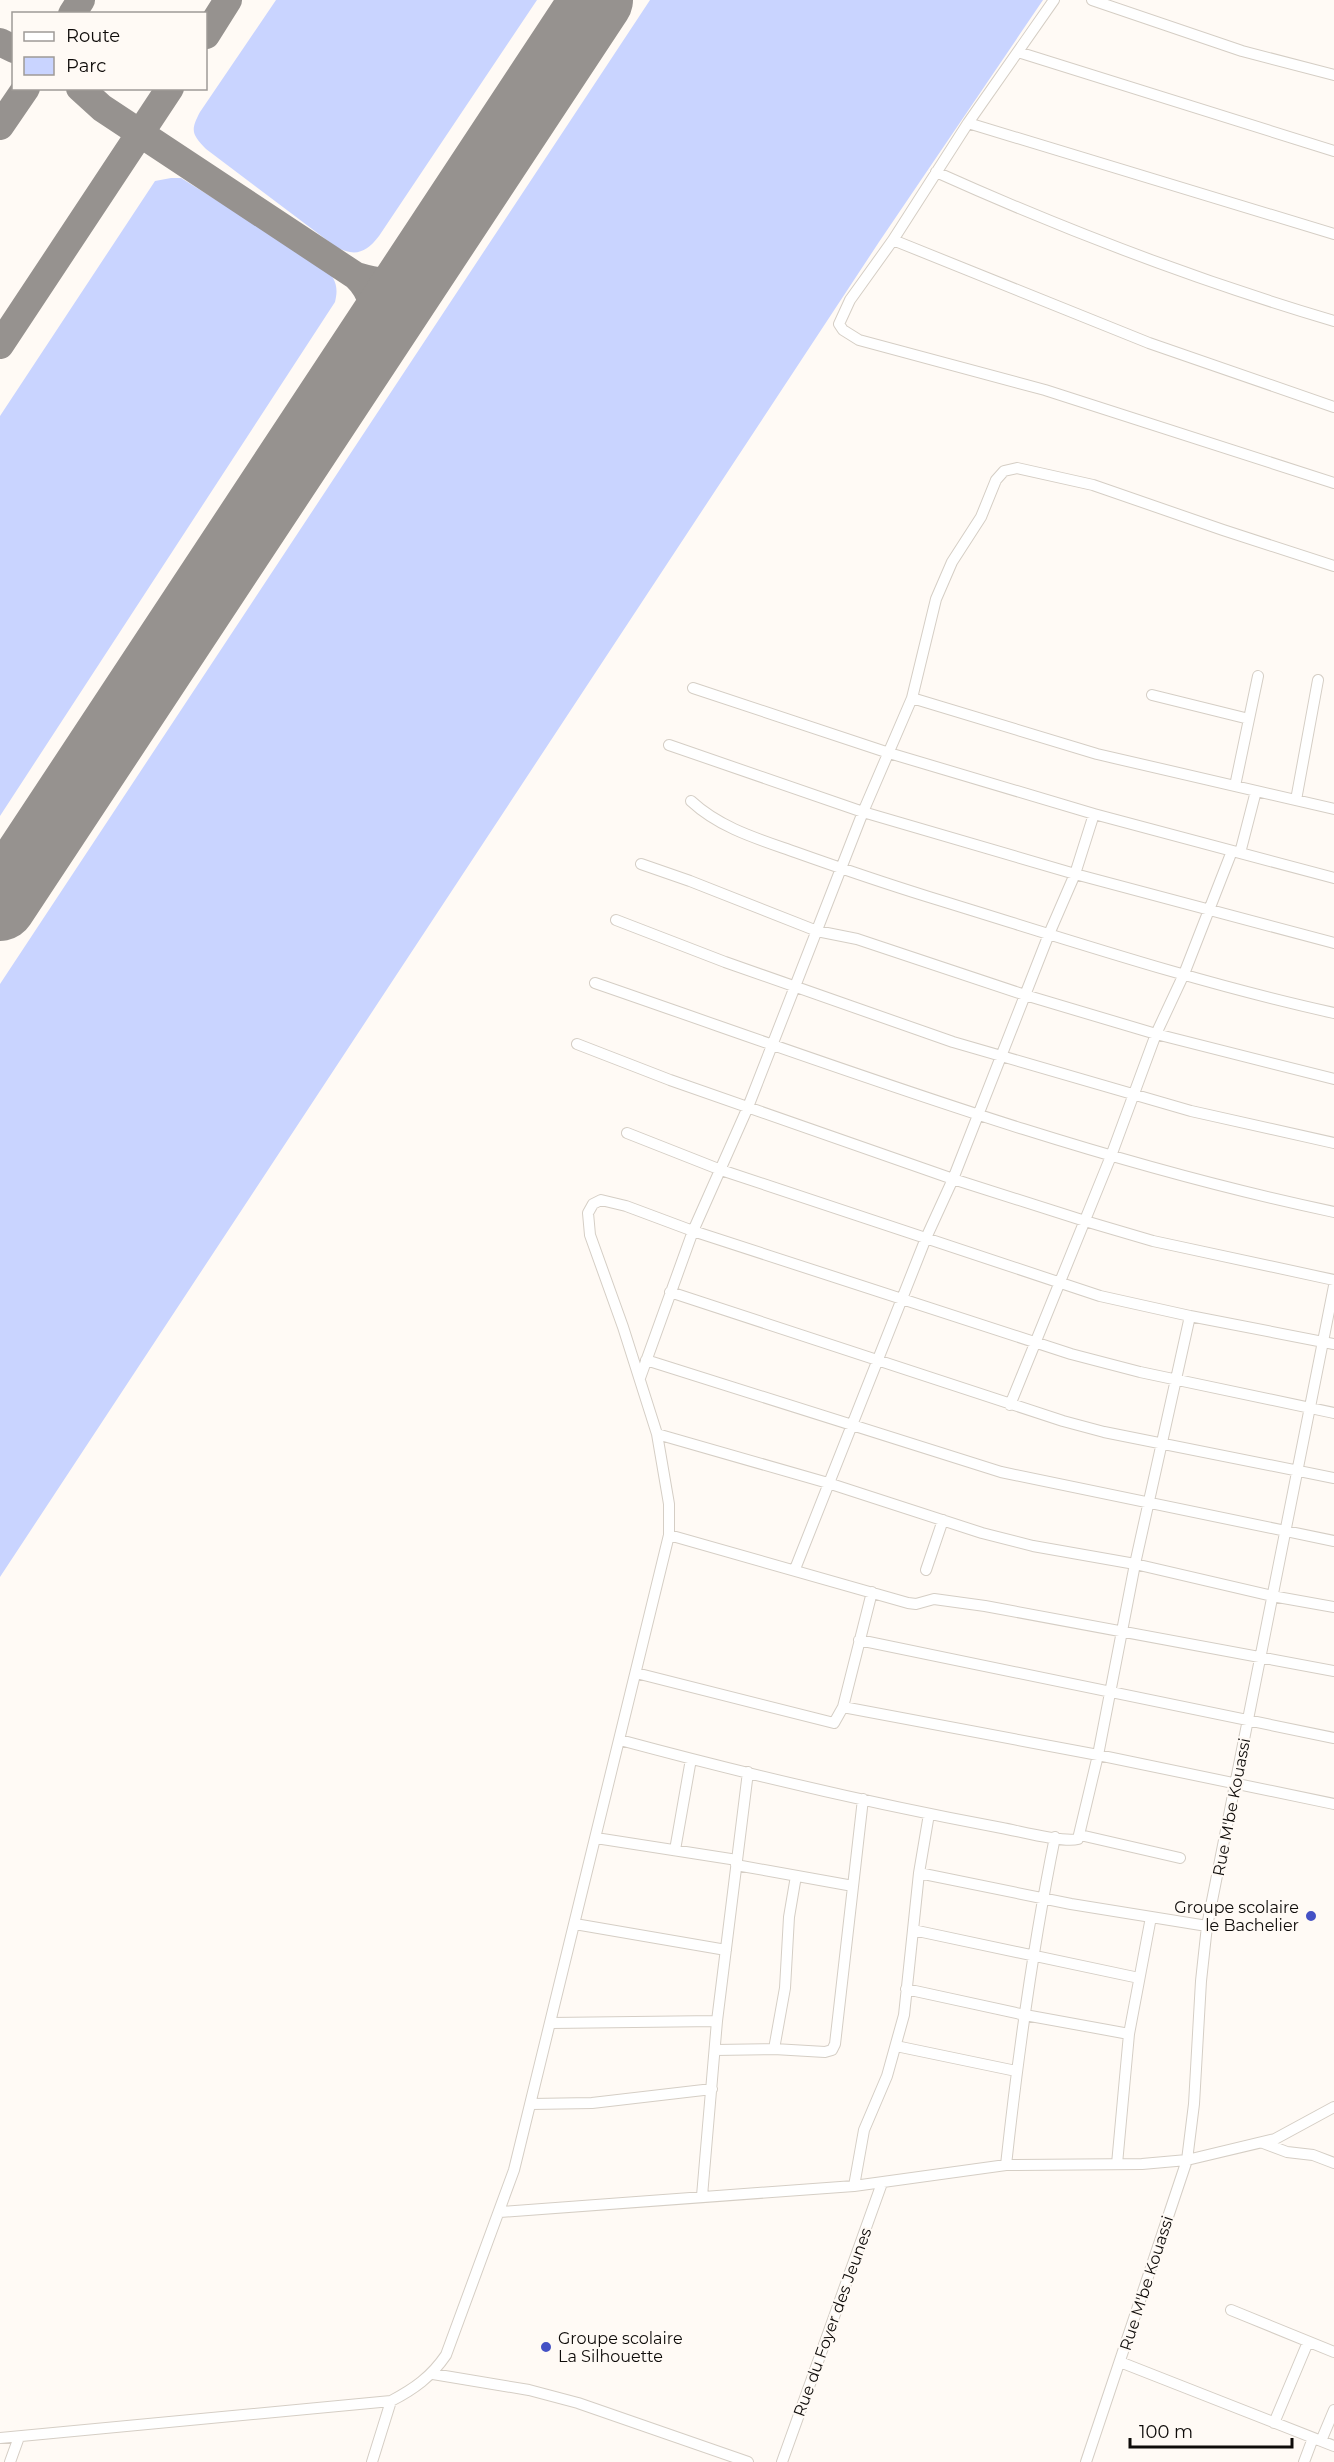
<svg xmlns="http://www.w3.org/2000/svg" width="1334" height="2462" font-family="Montserrat,sans-serif">
	<style>
		.green { fill: #c9d4ff }
		.lines { fill: none; stroke-linecap: round; stroke-linejoin: round }
		.taxiway { stroke: #96928f; stroke-width: 28 }
		.runway { stroke: #96928f; stroke-width: 72 }
		.minor-casing { stroke: #d5cec5; stroke-width: 12 }
		.minor { stroke: #fff; stroke-width: 10 }
		.poi-dot { fill: #4451c5; stroke: #fffaf5; stroke-width: 2 }
		.labels { text-anchor: middle; stroke-width: 4.5; stroke-linejoin: round; paint-order: stroke }
		.street-label { font-size: 16px; fill: #0e0b09; stroke: #fffaf5 }
		.poi-label { font-size: 16px; fill: #0e0b09; stroke: #fffaf5; text-anchor: end }
	</style>
	<rect width="100%" height="100%" fill="#fffaf5"/>
	<path class="green" d="M 276,0 L 537,0 L 379,236 C 366,253 355,257 336,247 L 206,149 C 192,134 190,131 200,112 Z
		M 650,0 L 1043,0 L 879,242 L 0,1577 L 0,984 Z
		M 171,178 L 181,178 L 324,267 C 335,278 339,286 335,302 L 0,816 L 0,416 L 155,181 Z"/>
	<g class="lines">
		<path class="taxiway" d="M 72,14 L 81,0
			M 206,35 L 228,0
			M 0,42 L 14,49
			M 80,88 L 102,108 L 356,276 C 375,294 375,313 374,338
			M 0,126 L 26,88
			M 356,276 C 389,286 394,283 422,265
			M 0,345 L 170,88"/>
		<path class="runway" d="M 0,905 L 597,0"/>
		<g class="minor-casing">
			<path id="minor" d="M 1054,0 L 968,123 L 1334,234
				M 1092,0 L 1242,51 L 1334,75
				M 1018,52 L 1334,151
				M 968,123 L 893,240 L 850,300 L 839,324 L 843,330 L 859,340 L 1045,390 L 1334,483
				M 936,172 C 1065,230 1199,281 1334,321
				M 893,240 L 1149,343 L 1334,407
				M 693,688 L 889,753 L 1094,814 L 1334,878
				M 1152,695 L 1249,719
				M 912,698 L 1097,754 L 1334,809
				M 669,745 L 863,812 L 1075,874 L 1334,943
				M 1235,786 L 1258,676
				M 1296,800 L 1318,680
				M 691,801 C 720,828 758,839 795,852 C 840,868 884,883 929,897 C 1063,938 1197,983 1334,1013
				M 1240,853 L 1256,791
				M 641,864 L 690,881 L 817,931 L 857,939 L 1025,995 L 1156,1034 L 1334,1079
				M 616,920 L 725,962 L 953,1042 L 1191,1111 L 1334,1143
				M 595,983 C 839,1067 1081,1159 1334,1212
				M 577,1044 L 670,1080 L 953,1179 L 1085,1221 L 1153,1241 L 1334,1280
				M 627,1133 L 721,1170 L 1100,1296 L 1190,1316 L 1334,1344
				M 670,1292 L 1063,1421 L 1104,1432 L 1334,1478
				M 646,1360 L 1001,1472 L 1334,1541
				M 640,1378 L 693,1231 L 748,1107 L 863,812 L 912,698 L 936,599 L 952,562 L 981,517 L 996,480 L 1004,471 L 1017,468 L 1093,485 L 1223,530 L 1334,566
				M 1010,1405 L 1111,1156 L 1156,1034 L 1184,974 L 1232,851
				M 657,1434 L 828,1483 L 982,1533 L 1033,1546 L 1135,1564 L 1272,1596 L 1334,1607
				M 669,1535 L 908,1603 L 916,1604 L 934,1599 L 985,1606 L 1334,1671
				M 795,1569 L 926,1238 L 953,1179 L 1049,934 L 1075,874 L 1094,814
				M 926,1570 L 943,1520
				M 859,1640 L 1334,1738
				M 636,1673 L 834,1723 L 843,1707 L 872,1592
				M 843,1707 L 1098,1755 L 1334,1804
				M 620,1740 C 746,1774 873,1804 1002,1828 C 1019,1831 1063,1843 1078,1839 L 1098,1755 L 1135,1564 L 1190,1316
				M 1080,1835 L 1180,1858
				M 596,1838 L 737,1860
				M 675,1850 L 691,1759
				M 736,1865 L 853,1886
				M 919,1873 L 1071,1904 L 1207,1926
				M 575,1924 L 726,1950
				M 913,1930 L 1139,1978
				M 906,1989 L 1025,2015 L 1129,2034
				M 551,2023 L 717,2021
				M 896,2046 L 1016,2071
				M 774,2049 L 785,1988 L 789,1917 L 796,1876
				M 715,2050 L 774,2049 L 825,2052 L 832,2050 L 835,2044 L 863,1799
				M 531,2104 L 592,2103 L 712,2089
				M 1263,2143 L 1287,2152 L 1313,2155 L 1334,2163
				M 1117,2164 L 1129,2034 L 1151,1917
				M 1006,2165 C 1018,2055 1033,1945 1055,1837
				M 854,2186 L 864,2130 L 887,2076 L 904,2015 L 919,1873 L 929,1814
				M 702,2196 L 717,2021 L 748,1772
				M 500,2212 L 854,2186 L 1006,2165 L 1142,2164 L 1187,2160 L 1275,2139 L 1334,2107
				M 1231,2310 L 1334,2352
				M 1120,2362 L 1334,2446
				M 433,2374 L 529,2390 L 578,2403 L 748,2462
				M 1274,2423 L 1308,2342
				M 0,2438 L 391,2401 C 414,2389 431,2377 446,2355 L 514,2170 L 669,1535 L 669,1504 L 657,1434 L 623,1327 L 590,1235 L 588,1213 L 593,1204 L 601,1200 L 626,1206 L 693,1231 L 1071,1354 L 1140,1372 L 1334,1413
				M 1321,2441 L 1334,2410
				M 10,2462 L 19,2437
				M 372,2462 L 391,2401
				M 782,2462 L 882,2183
				M 1086,2462 L 1187,2160 L 1194,2104 L 1201,1981 L 1207,1926 L 1334,1286
				M 1304,2462 L 1313,2438"/>
		</g>
		<use href="#minor" class="minor"/>
	</g>
	<g class="poi-dot">
		<circle cx="1311" cy="1916" r="6"/>
		<circle cx="546" cy="2347" r="6"/>
	</g>
	<g class="labels">
		<g class="street-label">
			<text transform="translate(1231 1807) rotate(-79)" y="6">Rue M'be Kouassi</text>
			<text transform="translate(1146 2283) rotate(-72)" y="6">Rue M'be Kouassi</text>
			<text transform="translate(832 2322) rotate(-70)" y="6">Rue du Foyer des Jeunes</text>
		</g>
		<g class="poi-label">
			<text x="1299" y="1913">Groupe scolaire<tspan x="1299" dy="18">le Bachelier</tspan></text>
			<text x="558" y="2344" text-anchor="start">Groupe scolaire<tspan x="558" dy="18">La Silhouette</tspan></text>
		</g>
	</g>
	<rect x="12" y="12" width="195" height="78" fill="#fffaf5" stroke="#9f9a97" stroke-width="1.5"/>
	<rect x="24" y="32" width="30" height="9" fill="#ffffff" stroke="#9f9a97" stroke-width="1.5"/>
	<text x="66" y="42" font-size="18" fill="#0e0b09">Route</text>
	<rect x="24" y="57" width="30" height="18" fill="#c9d4ff" stroke="#9f9a97" stroke-width="1.5"/>
	<text x="66" y="72" font-size="18" fill="#0e0b09">Parc</text>
	<path d="M1130 2438v9h162v-9" fill="none" stroke="#0e0b09" stroke-width="3"/>
	<text x="1139" y="2438" font-size="18" fill="#0e0b09" stroke="#fffaf5" stroke-width="4.5" paint-order="stroke">100 m</text>
</svg>
